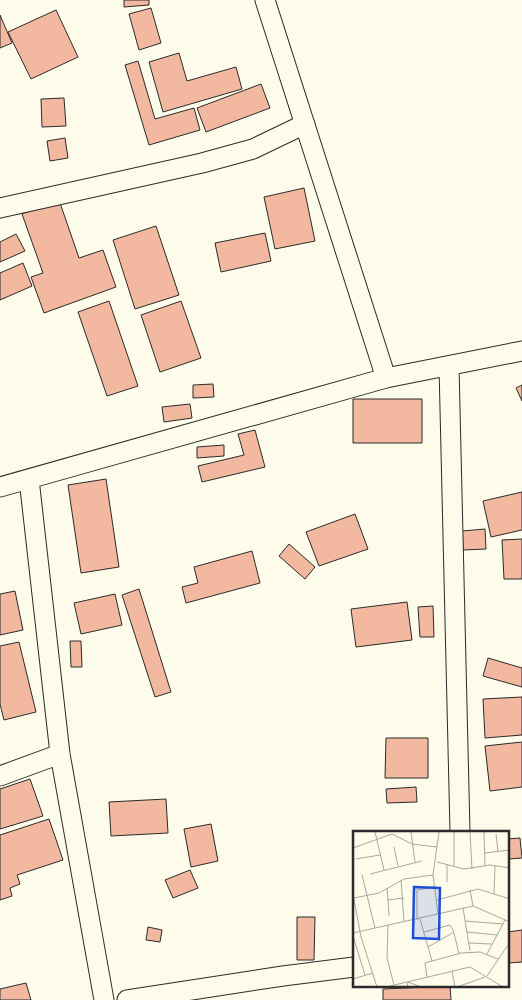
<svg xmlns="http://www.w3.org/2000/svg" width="522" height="1000" font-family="'Varela Round',sans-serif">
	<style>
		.building { fill: #f2b8a0; stroke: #2b2b2b }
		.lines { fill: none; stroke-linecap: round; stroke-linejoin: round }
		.minor-casing { stroke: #2b2b2b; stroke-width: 21 }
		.minor { stroke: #fdfbea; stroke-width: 19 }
		.inset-road { fill: none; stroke: #a9a89e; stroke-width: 1 }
		.view { fill: #1d4ed8; fill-opacity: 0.15; stroke: #1d4ed8; stroke-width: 2.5 }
		.inset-edge { fill: none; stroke: #2b2b2b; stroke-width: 2.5 }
	</style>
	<rect width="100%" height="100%" fill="#fdfbea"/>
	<path class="building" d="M 124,0 L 149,0 L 149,5 L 124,7 Z
		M 151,8 L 161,43 L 139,50 L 129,14 Z
		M 56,10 L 78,57 L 31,79 L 8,32 Z
		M 0,15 L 12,43 L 0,48 Z
		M 179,53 L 187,81 L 236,67 L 242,89 L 163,112 L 149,62 Z
		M 138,61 L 155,119 L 194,108 L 200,130 L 149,145 L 125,65 Z
		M 261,84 L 270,108 L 206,132 L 197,108 Z
		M 64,98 L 66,126 L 42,127 L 41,99 Z
		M 65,138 L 68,158 L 50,161 L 47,141 Z
		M 304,188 L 315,241 L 275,249 L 264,197 Z
		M 59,200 L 79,258 L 103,250 L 116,287 L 44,313 L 31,277 L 43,273 L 22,214 Z
		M 156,226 L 179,295 L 135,309 L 113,240 Z
		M 265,233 L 271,261 L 221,272 L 215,243 Z
		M 16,234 L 25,251 L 0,262 L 0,242 Z
		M 23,263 L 32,286 L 0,300 L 0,273 Z
		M 109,301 L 138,386 L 107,396 L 78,312 Z
		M 181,301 L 201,358 L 160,372 L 141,315 Z
		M 213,384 L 214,397 L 193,398 L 193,385 Z
		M 522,385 L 522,401 L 516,388 Z
		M 353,399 L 422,399 L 422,443 L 353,443 Z
		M 190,404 L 192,418 L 164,422 L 162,407 Z
		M 255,430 L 265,467 L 202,482 L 198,466 L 244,455 L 238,434 Z
		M 224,445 L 224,456 L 197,458 L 197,447 Z
		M 106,479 L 119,567 L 81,573 L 68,485 Z
		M 522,492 L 522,530 L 491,537 L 483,501 Z
		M 355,514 L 368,549 L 319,566 L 306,532 Z
		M 485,529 L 486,549 L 463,550 L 462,531 Z
		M 522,539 L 522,579 L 504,579 L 502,540 Z
		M 289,544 L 315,567 L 305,579 L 279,556 Z
		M 252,551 L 260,583 L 186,603 L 182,587 L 198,583 L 194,567 Z
		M 139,589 L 171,692 L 155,697 L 122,595 Z
		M 15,591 L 23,630 L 0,635 L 0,594 Z
		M 115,594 L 122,625 L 81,634 L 74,603 Z
		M 407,602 L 412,640 L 356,647 L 351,609 Z
		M 433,606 L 434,637 L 420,637 L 418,607 Z
		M 70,641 L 81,641 L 82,667 L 71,667 Z
		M 19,642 L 36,712 L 4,720 L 0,704 L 0,646 Z
		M 488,658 L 522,668 L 522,687 L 483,676 Z
		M 522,697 L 522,735 L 485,738 L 483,699 Z
		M 386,738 L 428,738 L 428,778 L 385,778 Z
		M 522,742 L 522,787 L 490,791 L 485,746 Z
		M 30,779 L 43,816 L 0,829 L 0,789 Z
		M 416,787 L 417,802 L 387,803 L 386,789 Z
		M 166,799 L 168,833 L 111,836 L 109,802 Z
		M 49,819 L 63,860 L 17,875 L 20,884 L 10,888 L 12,896 L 0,900 L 0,835 Z
		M 211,824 L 218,861 L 191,867 L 184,829 Z
		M 520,838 L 522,858 L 508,859 L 508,839 Z
		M 190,870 L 198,888 L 173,898 L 165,880 Z
		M 297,917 L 315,917 L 314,960 L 297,960 Z
		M 148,927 L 162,930 L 160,942 L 146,940 Z
		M 522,930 L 522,962 L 508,963 L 508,932 Z
		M 26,983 L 31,1000 L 0,1000 L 0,989 Z
		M 450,986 L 451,1000 L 383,1000 L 383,989 Z"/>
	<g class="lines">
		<g class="minor-casing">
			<path id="minor" d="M 265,0 L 386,378
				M 0,208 L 202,163 L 253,149 L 305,124
				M 449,366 L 460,832
				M 29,479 L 60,754 L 104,1000
				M 0,487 L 386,378 L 522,351
				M 0,776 L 60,754
				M 127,1000 L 283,976 L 354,967"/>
		</g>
		<use href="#minor" class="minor"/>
	</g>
	<g transform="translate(353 831)">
		<rect width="156" height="156" fill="#fdfbea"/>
		<path class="inset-road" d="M 22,1 L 31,39M 58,1 L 62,31M 101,1 L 101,35M 117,1 L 119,38M 131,1 L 132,34M 143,3 L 145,21M 41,16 L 45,35M 0,17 L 39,3 L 59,13 L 84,16M 132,22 L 157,19M 3,28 L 27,24M 84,31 L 111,38 L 137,34 L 157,37M 94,34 L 94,51M 17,43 L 69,30M 9,44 L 22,97M 48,49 L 51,91M 34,57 L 35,69 L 51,67M 117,59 L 120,75M 0,63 L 8,106 L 24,156M 141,63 L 142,35M 1,67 L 26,62 L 51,48 L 80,44M 35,69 L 36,85M 84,69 L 125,58 L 157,68M 110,77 L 117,120M 85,83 L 80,44 L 86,1M 67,88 L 79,130M 64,89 L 64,59 L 82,56M 112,90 L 150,93M 35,94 L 34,127 L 41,154M 71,101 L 97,94 L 101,101 L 75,116M 114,101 L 144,104M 0,102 L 120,75 L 157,91M 101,102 L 106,123M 0,105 L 12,144M 116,112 L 138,113M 134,123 L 152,89M 99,140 L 102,156M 134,145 L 157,111M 74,146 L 72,132 L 108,122 L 127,121 L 145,128M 0,148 L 20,142M 33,156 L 117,136 L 150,156M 54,156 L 55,151 L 68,156M 104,156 L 132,146"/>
		<path class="view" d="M 61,56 L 87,57 L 86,108 L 60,107 Z"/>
		<rect width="156" height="156" class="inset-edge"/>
	</g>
</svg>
